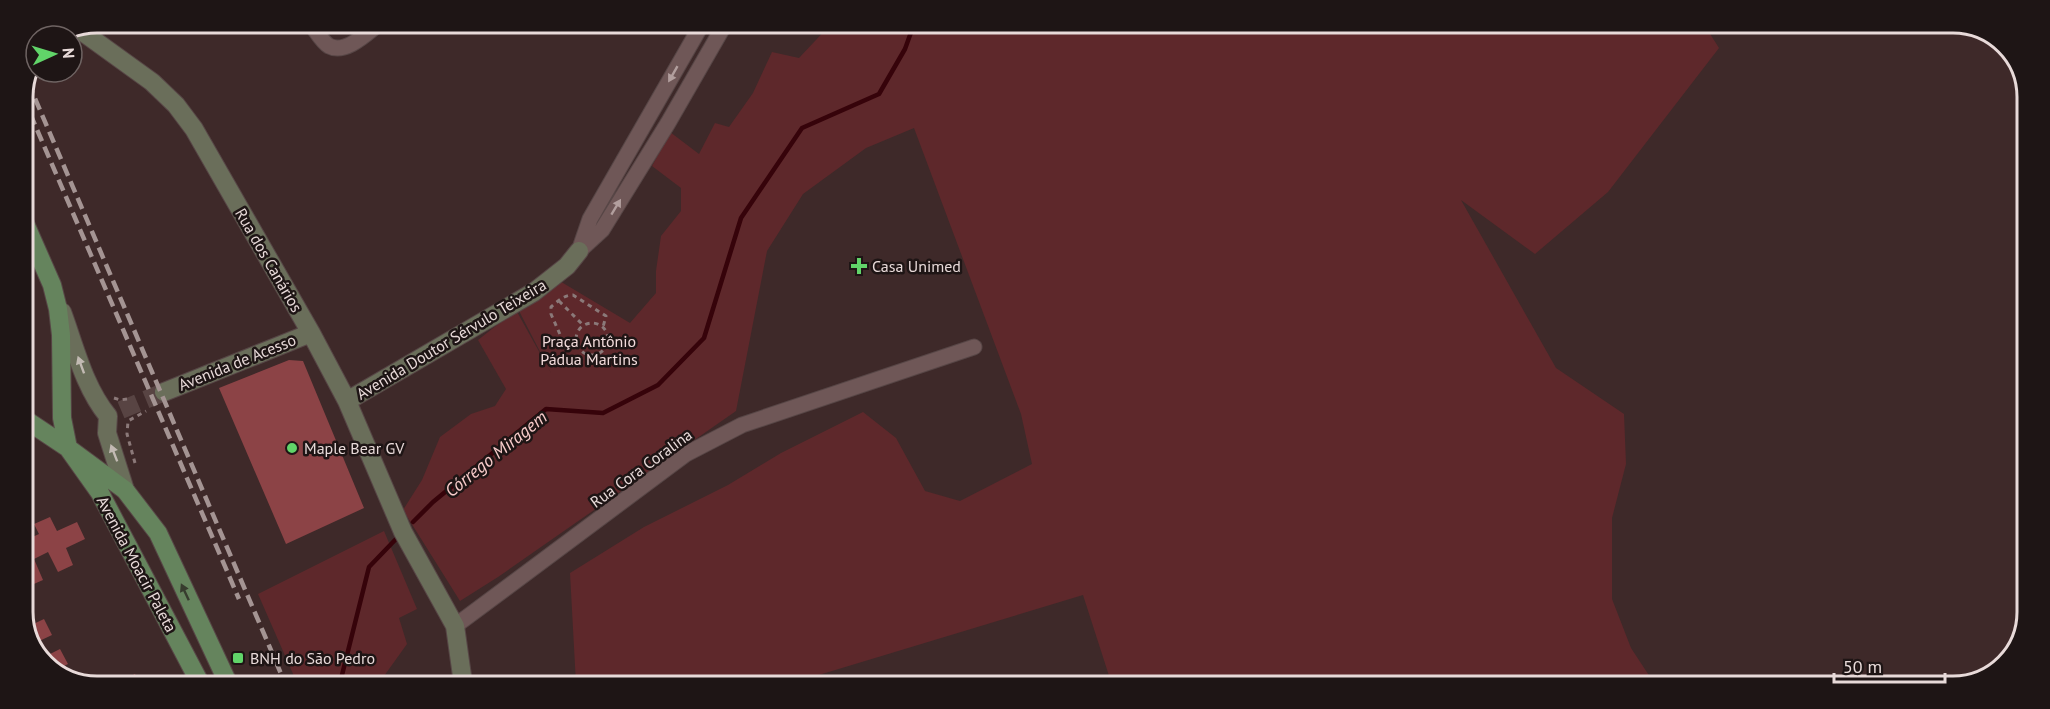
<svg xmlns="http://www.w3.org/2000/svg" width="2050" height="709" font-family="'PT Sans',sans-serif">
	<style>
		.green { fill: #5e282b }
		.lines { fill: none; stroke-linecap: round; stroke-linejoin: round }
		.stream { stroke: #36030a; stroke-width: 4.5 }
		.building { fill: #8c4346 }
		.secondary-tunnel { stroke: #584443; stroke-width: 18; stroke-dasharray: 18 9; stroke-linecap: butt }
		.street-casing { stroke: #574646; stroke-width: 17 }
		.secondary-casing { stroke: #574646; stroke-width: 20 }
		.primary-casing { stroke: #574646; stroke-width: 20 }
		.path { stroke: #8b7979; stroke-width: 3; stroke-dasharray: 4.5 4.5; stroke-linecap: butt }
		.street { stroke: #6f5757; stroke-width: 15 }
		.secondary { stroke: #6a6e5a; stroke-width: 18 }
		.primary { stroke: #65845d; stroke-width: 18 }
		.rail { stroke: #a49493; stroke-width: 4.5; stroke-dasharray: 12 6; stroke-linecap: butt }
		.oneway { fill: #b29f9e }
		.oneway2 { fill: #c2bab3 }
		.oneway3 { fill: #373c2e }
		.poi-dot { fill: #61d469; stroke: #1e1515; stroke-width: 2 }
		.labels { text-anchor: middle; stroke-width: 5; stroke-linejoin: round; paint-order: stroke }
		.street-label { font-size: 16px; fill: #e8dad9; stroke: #1e1515 }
		.poi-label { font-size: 16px; fill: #e8dad9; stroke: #1e1515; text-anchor: start }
		.park-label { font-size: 16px; fill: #f2dbdb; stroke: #1e1515 }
		.water-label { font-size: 18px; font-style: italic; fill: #f9cccb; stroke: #1e1515 }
		.rim { fill: none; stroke: #e8dad9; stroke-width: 3 }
	</style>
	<rect width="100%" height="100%" fill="#3e2929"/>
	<path class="green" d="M 831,24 L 1705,26 L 1719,48 L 1608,192 L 1535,254 L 1461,200 L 1556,368 L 1624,414 L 1626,464 L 1612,518 L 1612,599 L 1631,648 L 1656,686 L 1112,685 L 1083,595 L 789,684 L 576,684 L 570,573 L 644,527 L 728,485 L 781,453 L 863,412 L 896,438 L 925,491 L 960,501 L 1032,464 L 1021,414 L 914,128 L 866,148 L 803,194 L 767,251 L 736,411 L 498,577 L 460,601 L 403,510 L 422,480 L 440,437 L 471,414 L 495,406 L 506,389 L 478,340 L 516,310 L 551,373 L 517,307 L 558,280 L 630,323 L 656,293 L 656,271 L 661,236 L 681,211 L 681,188 L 652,166 L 670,132 L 699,154 L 715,123 L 729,127 L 753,93 L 772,52 L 799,58 Z
		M 384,531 L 417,609 L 399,618 L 407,644 L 379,683 L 297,683 L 258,594 Z"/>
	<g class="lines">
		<path class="stream" d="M 23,292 C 30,312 29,333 23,353
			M 413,522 L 433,502 L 546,409 L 603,413 L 658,385 L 704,338 L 741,218 L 802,128 L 879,94 L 905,49 L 914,24
			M 340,683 L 369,567 L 395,540"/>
	</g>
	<path class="building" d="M 289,360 L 303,361 L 364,508 L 286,544 L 219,388 Z
		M 50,517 L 57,531 L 77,522 L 85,539 L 66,548 L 73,565 L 58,572 L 48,552 L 34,559 L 43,580 L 27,587 L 23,578 L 23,533 L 26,540 L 39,534 L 34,524 Z
		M 44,619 L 52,635 L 33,644 L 27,627 Z
		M 60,649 L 68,664 L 56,670 L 40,659 Z
		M 135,674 L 139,683 L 117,683 Z"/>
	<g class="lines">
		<path class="secondary-tunnel" d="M 121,410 L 164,392"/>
		<g class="street-casing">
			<path id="street" d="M 310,23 C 315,29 322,42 329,46 C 346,55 368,32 380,23
				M 579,251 L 602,230 L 668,123 L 725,24
				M 579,251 L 590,219 L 702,24
				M 455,626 L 686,454 L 742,425 L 974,347"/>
		</g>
		<g class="secondary-casing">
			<path id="secondary" d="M 80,30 L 152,82 L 176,105 L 194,129 L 311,333 L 347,401 L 403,532 L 455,626 L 463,683
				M 62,312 C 75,347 84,387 108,416 L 107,433 L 125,490
				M 164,392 L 311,333
				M 347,401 L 534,292 L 567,266 L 579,251"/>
		</g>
		<g class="primary-casing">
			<path id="primary" d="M 23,219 L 52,285 L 58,309 L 61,335 L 62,418 L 68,448 L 100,493 L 200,683
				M 23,418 L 68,448 L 125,490 L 158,533 L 228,683"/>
		</g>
		<path class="path" d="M 23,192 L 28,204
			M 559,301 L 583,325
			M576 339a16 16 0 1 1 32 0a16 16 0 1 1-32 0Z
			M 577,344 L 566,348 L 551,314 L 551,307 C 558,301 564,295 573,295 L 606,316 L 603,327
			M 114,398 L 120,400 L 127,399
			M 135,463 L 127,434 L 128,421 L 146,411"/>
		<use href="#street" class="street"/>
		<use href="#secondary" class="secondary"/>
		<use href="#primary" class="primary"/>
		<path class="rail" d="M 28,82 L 285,683
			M 23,97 L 239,599"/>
	</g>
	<defs><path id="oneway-solid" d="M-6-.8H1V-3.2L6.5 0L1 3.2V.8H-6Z" transform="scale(1.5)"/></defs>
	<g class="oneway">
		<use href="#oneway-solid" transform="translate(673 74) rotate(120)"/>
		<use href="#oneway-solid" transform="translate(616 207) rotate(-59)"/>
	</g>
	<g class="oneway2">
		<use href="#oneway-solid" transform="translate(81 365) rotate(-110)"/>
		<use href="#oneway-solid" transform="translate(114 453) rotate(-111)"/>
	</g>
	<use class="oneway3" href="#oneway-solid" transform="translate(185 592) rotate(-115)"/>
	<g class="poi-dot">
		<path d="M856 257h6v6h6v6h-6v6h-6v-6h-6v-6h6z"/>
		<circle cx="292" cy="448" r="6"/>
		<rect x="232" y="652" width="12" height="12" rx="3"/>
	</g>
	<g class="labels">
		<g class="street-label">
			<text transform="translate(269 260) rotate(60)" y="6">Rua dos Canários</text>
			<text transform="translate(451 339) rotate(-31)" y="6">Avenida Doutor Sérvulo Teixeira</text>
			<text transform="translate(237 362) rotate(-22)" y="6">Avenida de Acesso</text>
			<text transform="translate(641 468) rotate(-36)" y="6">Rua Cora Coralina</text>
			<text transform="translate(137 564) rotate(62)" y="6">Avenida Moacir Paleta</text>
		</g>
		<g class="poi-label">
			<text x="872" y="272">Casa Unimed</text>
			<text x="304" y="454">Maple Bear GV</text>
			<text x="250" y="664">BNH do São Pedro</text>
		</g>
		<g class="park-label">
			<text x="589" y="347">Praça Antônio<tspan x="589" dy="18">Pádua Martins</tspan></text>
		</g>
		<g class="water-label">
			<text transform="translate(496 454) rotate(-39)" y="6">Córrego Miragem</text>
		</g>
	</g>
	<path d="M0 0H2050V709H0ZM97 33H1953A64 64 0 0 1 2017 97V612A64 64 0 0 1 1953 676H97A64 64 0 0 1 33 612V97A64 64 0 0 1 97 33Z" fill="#1e1515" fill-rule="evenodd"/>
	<path class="rim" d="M97 33H1953A64 64 0 0 1 2017 97V612A64 64 0 0 1 1953 676H97A64 64 0 0 1 33 612V97A64 64 0 0 1 97 33Z"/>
	<g transform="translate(54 54) rotate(86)"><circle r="28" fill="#1e1515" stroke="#6f6463" stroke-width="1.5"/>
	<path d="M0-4.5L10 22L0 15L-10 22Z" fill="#61d469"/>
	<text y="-9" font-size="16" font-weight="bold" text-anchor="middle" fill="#e8dad9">N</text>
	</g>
	<path d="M1834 673v9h111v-9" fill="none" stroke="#e8dad9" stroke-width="3"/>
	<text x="1843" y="673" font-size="18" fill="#e8dad9" stroke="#1e1515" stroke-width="4.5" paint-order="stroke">50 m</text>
</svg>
